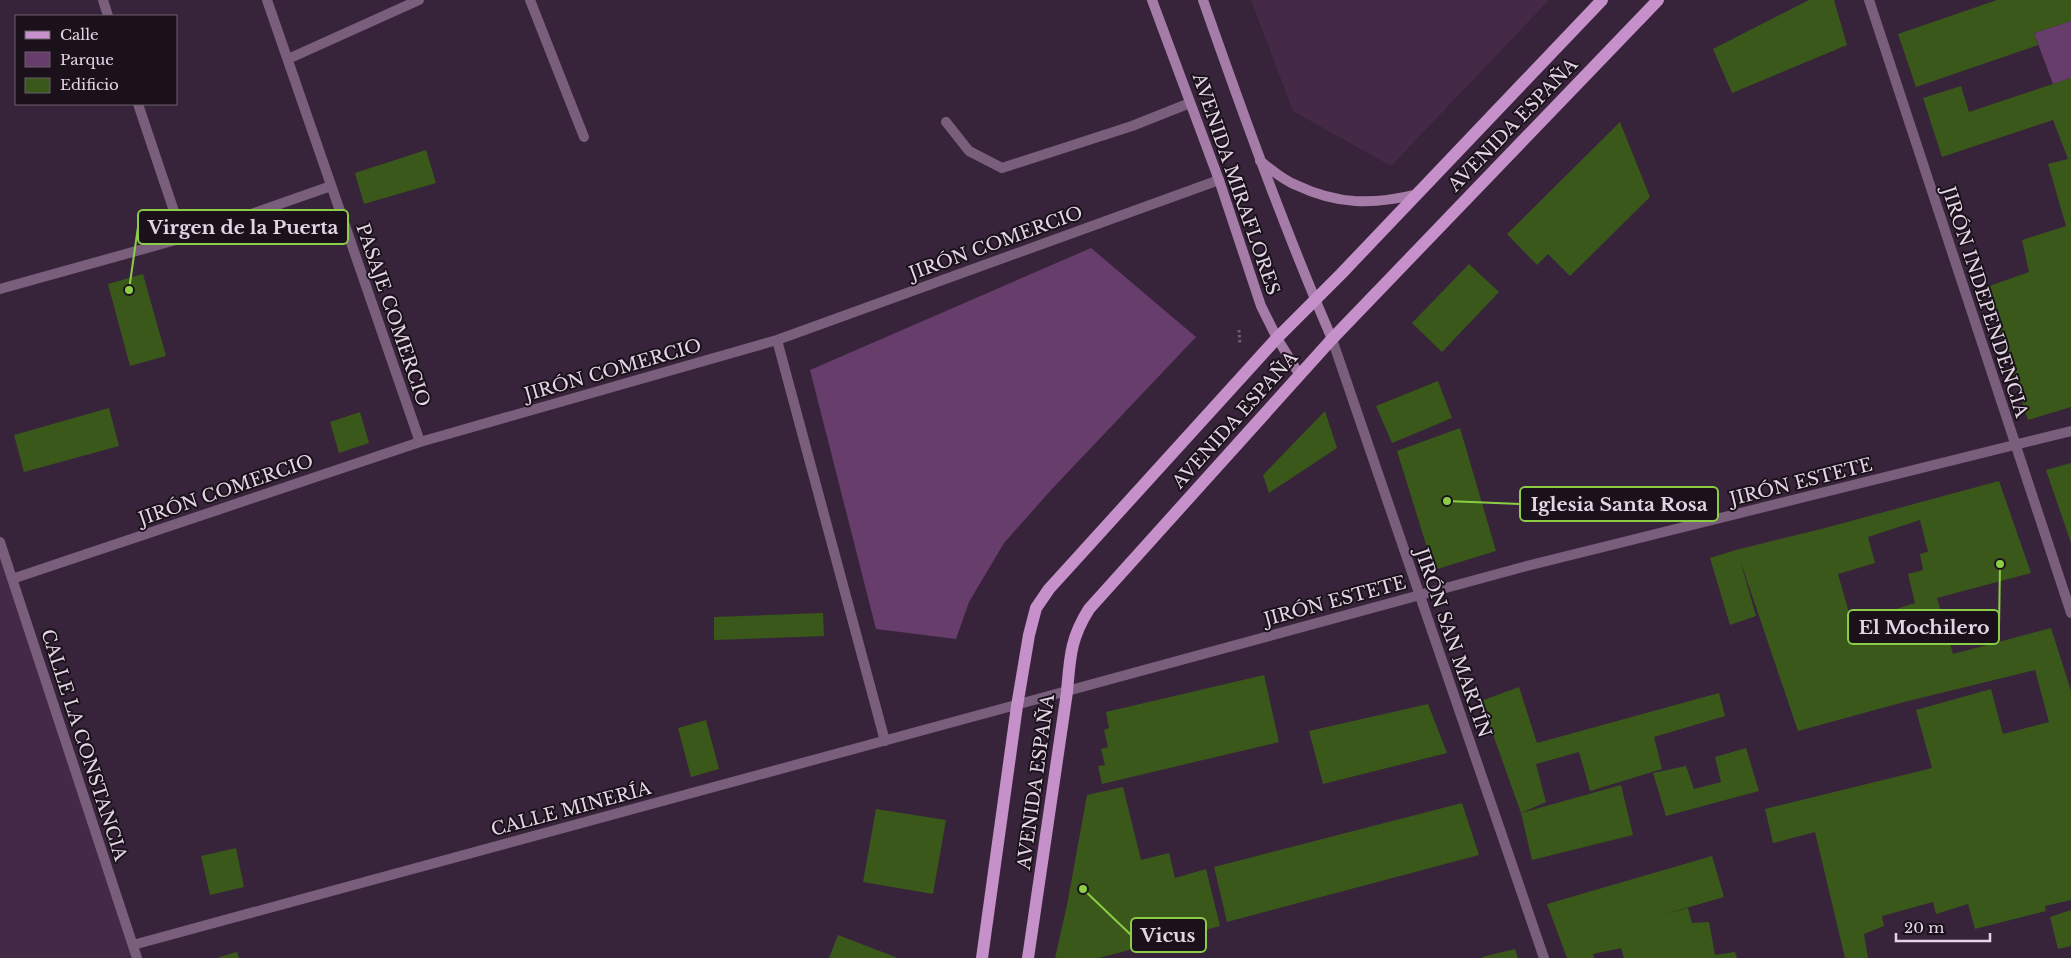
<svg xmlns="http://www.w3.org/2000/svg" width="2071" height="958" font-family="'Libre Baskerville',serif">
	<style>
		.built { fill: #442a46 }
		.green { fill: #673d6b }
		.building { fill: #395819; fill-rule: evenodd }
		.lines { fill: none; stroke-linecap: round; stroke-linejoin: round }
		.path { stroke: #6f5d71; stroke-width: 3; stroke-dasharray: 2.5 2.5; stroke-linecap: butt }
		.service { stroke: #795f7c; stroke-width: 10 }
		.minor { stroke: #795f7c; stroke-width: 10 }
		.tertiary { stroke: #795f7c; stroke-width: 10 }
		.secondary { stroke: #a57ba8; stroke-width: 10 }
		.primary { stroke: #c690cb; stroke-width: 12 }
		.labels { text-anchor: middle; stroke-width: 4; stroke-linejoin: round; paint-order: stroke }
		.street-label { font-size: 18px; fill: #e3d5e4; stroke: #1a111b }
		.leader { fill: none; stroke: #8bce46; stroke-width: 2 }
		.callout-dot { fill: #8bce46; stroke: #1a111b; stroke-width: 2 }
		.callout { fill: #1a111b; stroke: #8bce46; stroke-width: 2 }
		.callout-label { font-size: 19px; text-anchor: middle; font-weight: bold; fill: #e3d5e4 }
	</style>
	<rect width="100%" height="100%" fill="#38243a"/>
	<path class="built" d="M 1251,0 L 1549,0 L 1391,166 L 1293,111 Z
		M 0,543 L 137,958 L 0,958 Z"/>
	<path class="green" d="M 2071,21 L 2071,78 L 2053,84 L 2034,33 Z
		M 1091,248 L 1196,337 L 1052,489 L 1004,543 L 969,602 L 956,639 L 876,629 L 810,370 Z"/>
	<path class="building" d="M 1809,0 L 1834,0 L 1847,45 L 1732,93 L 1713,49 Z
		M 1997,0 L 2071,0 L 2071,21 L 2034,33 L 2038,45 L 1916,87 L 1898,34 Z
		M 2071,78 L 2071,407 L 2028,420 L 1984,288 L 2029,272 L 2022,240 L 2066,226 L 2048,164 L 2068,159 L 2053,120 L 1942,157 L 1923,98 L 1961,86 L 1969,112 Z
		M 1620,122 L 1650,197 L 1570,276 L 1548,254 L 1537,265 L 1507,234 Z
		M 426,150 L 436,183 L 364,204 L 355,173 Z
		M 1469,264 L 1499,292 L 1442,352 L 1412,323 Z
		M 143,274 L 166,356 L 130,366 L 108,284 Z
		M 1438,381 L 1452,418 L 1392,443 L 1376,406 Z
		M 109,408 L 119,446 L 24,472 L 14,435 Z
		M 1325,411 L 1337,448 L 1269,493 L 1263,475 Z
		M 360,412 L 369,443 L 339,453 L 330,422 Z
		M 1460,428 L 1496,551 L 1434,570 L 1397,451 Z
		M 2071,463 L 2071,543 L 2046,470 Z
		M 1999,481 L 2031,573 L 1937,598 L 1953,654 L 2051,628 L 2071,691 L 2071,900 L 2045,906 L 2046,911 L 1975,929 L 1968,904 L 1936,914 L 1933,902 L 1882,916 L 1884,926 L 1864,934 L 1868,958 L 1845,958 L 1815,832 L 1773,843 L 1765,809 L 1932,768 L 1916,710 L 1991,689 L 2003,734 L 2049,722 L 2035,670 L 1904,702 L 1798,731 L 1740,560 L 1756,616 L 1730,625 L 1710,558 L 1736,550 L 1825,528 ZM 1920,520 L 1928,552 L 1920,554 L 1923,570 L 1908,574 L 1915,603 L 1852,623 L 1838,574 L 1875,563 L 1868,537 Z
		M 823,613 L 824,636 L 714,640 L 714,617 Z
		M 1264,675 L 1279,742 L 1102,784 L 1098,766 L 1105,765 L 1101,749 L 1108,747 L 1104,730 L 1109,728 L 1106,712 Z
		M 1519,687 L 1537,743 L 1719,693 L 1725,716 L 1654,737 L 1662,769 L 1590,791 L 1579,752 L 1536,764 L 1546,802 L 1521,813 L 1481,701 Z
		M 1428,704 L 1447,753 L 1323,784 L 1309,731 Z
		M 706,720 L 719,769 L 691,777 L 678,728 Z
		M 1746,748 L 1759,791 L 1666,816 L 1653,773 L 1686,766 L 1694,789 L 1721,782 L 1715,757 Z
		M 1621,785 L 1633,835 L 1532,860 L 1521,813 Z
		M 1123,787 L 1141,860 L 1169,853 L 1175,878 L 1206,869 L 1220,926 L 1099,958 L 1055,958 L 1067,905 L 1087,795 Z
		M 1462,803 L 1479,855 L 1227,922 L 1214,867 Z
		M 876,809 L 946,820 L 933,894 L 863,882 Z
		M 236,848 L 244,887 L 210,895 L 201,856 Z
		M 1712,856 L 1724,897 L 1662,915 L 1688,908 L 1692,923 L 1709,922 L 1715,955 L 1735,952 L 1737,958 L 1624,958 L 1621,948 L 1593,954 L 1594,958 L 1567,958 L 1547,904 Z
		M 2071,910 L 2071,946 L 2058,949 L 2050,917 Z
		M 838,935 L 898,958 L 829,958 Z
		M 1515,949 L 1518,958 L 1483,958 L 1482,957 Z
		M 237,952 L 239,958 L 219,958 L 219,957 Z"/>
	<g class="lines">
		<path class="path" d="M 1239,330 L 1240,344"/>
		<path class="service" d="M 530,0 L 584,137
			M 946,122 L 969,151 L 1002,168 L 1132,126 L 1190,103
			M 0,289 L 183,238"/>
		<path class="minor" d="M 103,0 L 108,16
			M 267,0 L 420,442
			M 1869,0 L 2071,613
			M 288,59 L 419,0
			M 138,104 L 183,238 L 331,186
			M 777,340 L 885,741
			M 0,542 L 137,958
			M 12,579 L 420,442 L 777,340 L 1219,180
			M 133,945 L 1523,567 L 2071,431"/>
		<path class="tertiary" d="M 1332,339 L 1544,958"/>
		<path class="secondary" d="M 1152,0 L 1219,180 L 1261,306 L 1277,338 L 1299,374
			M 1203,0 C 1243,114 1284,228 1332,339
			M 1260,161 C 1271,169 1283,180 1296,185 C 1338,205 1373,205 1418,194"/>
		<path class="primary" d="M 982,958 L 1017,706 L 1029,635 L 1036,608 L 1049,589 L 1277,338 L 1341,274 L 1602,0
			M 1028,958 L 1067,692 C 1070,658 1070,639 1089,609 L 1332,339 L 1658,0"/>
	</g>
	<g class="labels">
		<g class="street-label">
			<text transform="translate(1513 125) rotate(-46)" y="6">AVENIDA ESPAÑA</text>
			<text transform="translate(1236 184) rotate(71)" y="6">AVENIDA MIRAFLORES</text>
			<text transform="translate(996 243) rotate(-20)" y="6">JIRÓN COMERCIO</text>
			<text transform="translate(1985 302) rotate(72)" y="6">JIRÓN INDEPENDENCIA</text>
			<text transform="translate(393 315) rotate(71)" y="6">PASAJE COMERCIO</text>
			<text transform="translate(613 370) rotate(-16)" y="6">JIRÓN COMERCIO</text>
			<text transform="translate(1235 420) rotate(-48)" y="6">AVENIDA ESPAÑA</text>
			<text transform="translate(1801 482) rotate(-14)" y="6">JIRÓN ESTETE</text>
			<text transform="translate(226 490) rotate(-19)" y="6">JIRÓN COMERCIO</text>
			<text transform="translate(1335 601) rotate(-15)" y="6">JIRÓN ESTETE</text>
			<text transform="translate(1453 643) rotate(71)" y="6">JIRÓN SAN MARTÍN</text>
			<text transform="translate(84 745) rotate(72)" y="6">CALLE LA CONSTANCIA</text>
			<text transform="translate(1036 782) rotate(-82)" y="6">AVENIDA ESPAÑA</text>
			<text transform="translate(571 809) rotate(-15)" y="6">CALLE MINERÍA</text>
		</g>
	</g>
	<path class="leader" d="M129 290L138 227M1447 501L1520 504M2000 564L1999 627M1083 889L1131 935"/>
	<g class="callout-dot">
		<circle cx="129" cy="290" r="5"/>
		<circle cx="1447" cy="501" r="5"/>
		<circle cx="2000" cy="564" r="5"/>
		<circle cx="1083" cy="889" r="5"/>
	</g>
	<g class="callout">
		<rect x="138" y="210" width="210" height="34" rx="5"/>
		<rect x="1520" y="487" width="198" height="34" rx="5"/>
		<rect x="1848" y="610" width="151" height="34" rx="5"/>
		<rect x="1131" y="918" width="75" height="34" rx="5"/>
	</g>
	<g class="callout-label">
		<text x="243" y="234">Virgen de la Puerta</text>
		<text x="1619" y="511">Iglesia Santa Rosa</text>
		<text x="1924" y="634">El Mochilero</text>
		<text x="1168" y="942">Vicus</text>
	</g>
	<rect x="15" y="15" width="162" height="90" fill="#1a111b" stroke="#6a5f6b"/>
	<rect x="25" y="31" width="25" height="8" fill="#c690cb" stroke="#6a5f6b"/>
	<text x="60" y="40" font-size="15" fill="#e3d5e4">Calle</text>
	<rect x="25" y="52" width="25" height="15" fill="#673d6b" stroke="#6a5f6b"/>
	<text x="60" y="65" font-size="15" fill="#e3d5e4">Parque</text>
	<rect x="25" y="78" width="25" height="15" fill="#395819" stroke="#6a5f6b"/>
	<text x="60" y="90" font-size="15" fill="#e3d5e4">Edificio</text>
	<path d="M1896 933v8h94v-8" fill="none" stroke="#e3d5e4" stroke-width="2.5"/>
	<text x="1904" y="933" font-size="15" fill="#e3d5e4" stroke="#1a111b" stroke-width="4" paint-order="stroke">20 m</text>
</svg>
